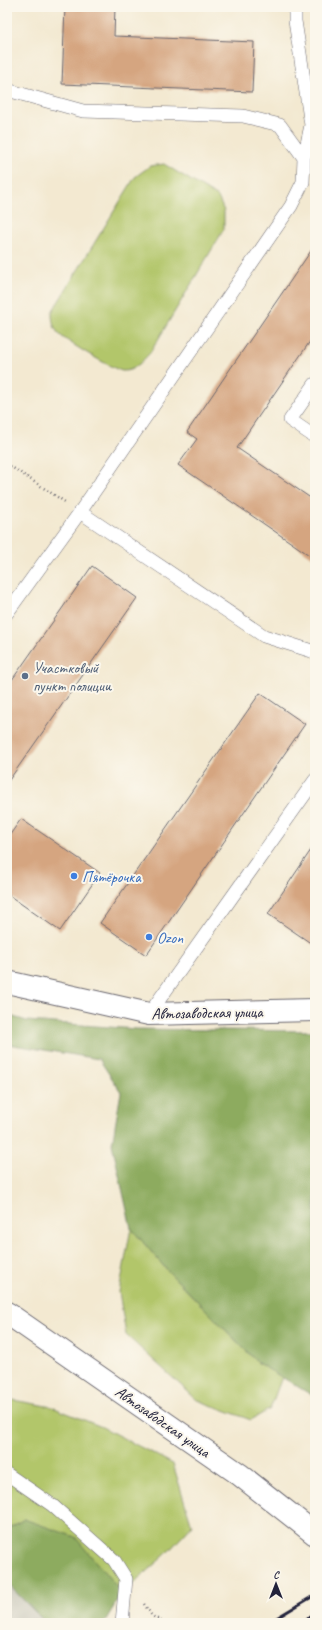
<svg xmlns="http://www.w3.org/2000/svg" width="322" height="1630" font-family="Caveat,sans-serif">
	<style>
		.industrial { fill: #c6c5b8 }
		.green { fill: #b2c66a; stroke: #6a7452 }
		.forest { fill: #8dab5e; stroke: #58664c }
		.building { fill: #d5a580 }
		.lines { fill: none; stroke-linecap: round; stroke-linejoin: round }
		.service-casing { stroke: #6b6870; stroke-width: 14 }
		.minor-casing { stroke: #6b6870; stroke-width: 24 }
		.secondary-casing { stroke: #6b6870; stroke-width: 24 }
		.path { stroke: #6b6870; stroke-width: 2.5; stroke-dasharray: 1 3; stroke-linecap: butt }
		.service { stroke: #fff; stroke-width: 13 }
		.minor { stroke: #fff; stroke-width: 22 }
		.secondary { stroke: #fff; stroke-width: 22 }
		.rail { stroke: #22223b; stroke-width: 3 }
		.service-dot { fill: #5c6f8a; stroke: #fbf7ec; stroke-width: 1.5 }
		.shop-dot { fill: #3f7fe0; stroke: #fbf7ec; stroke-width: 1.5 }
		.labels { text-anchor: middle; stroke-width: 4; stroke-linejoin: round; paint-order: stroke }
		.service-label { font-size: 16px; fill: #4e5e75; stroke: #fbf7ec; text-anchor: start }
		.shop-label { font-size: 16px; fill: #366cbe; stroke: #fbf7ec; text-anchor: start }
		.street-label { font-size: 16px; fill: #22223b; stroke: #fbf7ec }
	</style>
	<rect width="100%" height="100%" fill="#fbf7ec"/>
	<filter id="ink" filterUnits="userSpaceOnUse"><feTurbulence type="fractalNoise" baseFrequency=".025" numOctaves="2"/><feDisplacementMap in="SourceGraphic" scale="8" xChannelSelector="R" yChannelSelector="G"/><feConvolveMatrix kernelMatrix="1 2 1 2 8 2 1 2 1" color-interpolation-filters="sRGB"/></filter>
	<filter id="wash" filterUnits="userSpaceOnUse"><feTurbulence type="fractalNoise" baseFrequency=".012" numOctaves="4" result="noise"/><feDisplacementMap in="SourceGraphic" scale="16" xChannelSelector="R" yChannelSelector="G"/><feGaussianBlur stdDeviation="0.9" result="paint"/><feColorMatrix in="noise" values="0 0 0 0 0 0 0 0 0 0 0 0 0 0 0 0 0 1.4 0 .05"/><feComposite in="paint" operator="in"/></filter>
	<g filter="url(#wash)">
		<rect width="100%" height="100%" fill="#f3e9d1"/>
		<path class="industrial" d="M 7,1583 L 46,1623 L 7,1623 Z"/>
		<path class="green" d="M 164,164 L 218,197 L 224,211 L 224,229 L 150,353 C 142,361 134,372 122,371 C 113,369 63,340 58,333 C 53,326 52,320 52,312 L 135,177 L 150,166 Z
			M 131,1228 L 167,1270 L 258,1363 L 282,1377 L 270,1409 L 251,1420 L 197,1400 L 126,1335 L 119,1292 Z
			M 7,1399 L 52,1407 L 102,1427 L 173,1464 L 192,1526 L 165,1555 L 122,1593 L 24,1519 L 7,1530 Z"/>
		<path class="forest" d="M 7,1015 L 27,1021 L 137,1029 L 315,1031 L 315,1397 L 258,1363 L 167,1270 L 131,1228 L 112,1144 L 121,1092 L 99,1059 L 7,1044 Z
			M 24,1519 L 75,1537 L 122,1593 L 104,1623 L 46,1623 L 7,1583 L 7,1530 Z"/>
		<g id="blocks">
			<path class="building" d="M 65,7 L 115,7 L 114,36 L 254,42 L 252,92 L 62,84 Z
				M 312,7 L 315,7 L 315,33 L 312,33 Z
				M 315,245 L 315,334 L 237,448 L 315,501 L 315,559 L 178,465 L 197,439 L 187,432 Z
				M 92,566 L 137,598 L 7,783 L 7,687 Z
				M 260,693 L 305,724 L 146,955 L 100,923 Z
				M 21,819 L 100,873 L 60,931 L 7,894 L 7,839 Z
				M 315,844 L 315,946 L 268,914 Z"/>
		</g>
	</g>
	<g filter="url(#ink)">
		<use href="#blocks" fill-opacity="0" stroke="#6b6870" stroke-width="1"/>
		<g class="lines">
			<g class="service-casing">
				<path id="service" d="M 295,7 L 295,21 L 311,125 L 304,158
					M 7,90 L 83,111 L 243,116 L 280,125 L 304,158 L 303,182 L 291,206 L 80,512 L 264,636 L 315,652
					M 315,384 L 290,420 L 315,437
					M 7,613 L 80,512
					M 149,1014 L 315,780
					M 7,1474 L 52,1505 L 114,1560 L 126,1579 L 122,1623"/>
			</g>
			<g class="minor-casing">
				<path id="minor" d="M 7,982 L 149,1014 L 315,1010"/>
			</g>
			<g class="secondary-casing">
				<path id="secondary" d="M 7,1313 L 239,1474 L 315,1534"/>
			</g>
			<path class="path" d="M 7,464 L 65,502
				M 144,1604 L 152,1616 L 165,1623"/>
			<use href="#service" class="service"/>
			<use href="#minor" class="minor"/>
			<use href="#secondary" class="secondary"/>
			<path class="rail" d="M 268,1623 L 315,1595
				M 301,1623 L 315,1614"/>
		</g>
	</g>
	<circle class="service-dot" cx="25" cy="676" r="4"/>
	<g class="shop-dot">
		<circle cx="74" cy="876" r="4"/>
		<circle cx="149" cy="937" r="4"/>
	</g>
	<g class="labels">
		<g class="service-label">
			<text x="33" y="673">Участковый<tspan x="33" dy="18">пункт полиции</tspan></text>
		</g>
		<g class="shop-label">
			<text x="82" y="882">Пятёрочка</text>
			<text x="157" y="943">Ozon</text>
		</g>
		<g class="street-label">
			<text transform="translate(207 1012) rotate(-1)" y="6">Автозаводская улица</text>
			<text transform="translate(163 1421) rotate(35)" y="6">Автозаводская улица</text>
		</g>
	</g>
	<rect width="322" height="1630" fill="none" stroke="#fbf7ec" stroke-width="24"/>
	<g transform="translate(276 1584)" stroke="#fbf7ec" stroke-width="3" paint-order="stroke">
	<path d="M0-3L7 15L0 10L-7 15Z" fill="#22223b"/>
	<text y="-6" font-size="11" font-weight="bold" text-anchor="middle" fill="#22223b">С</text>
	</g>
</svg>
